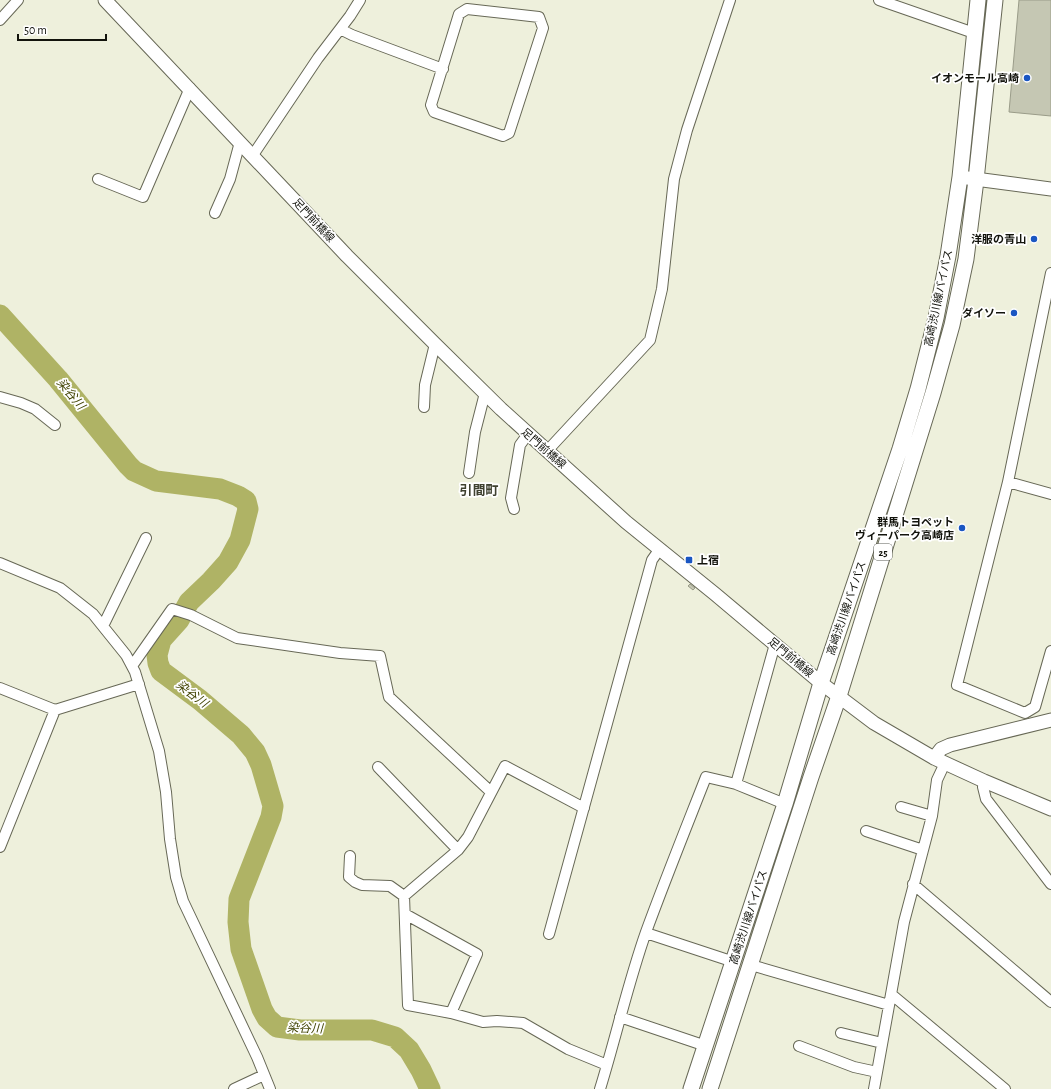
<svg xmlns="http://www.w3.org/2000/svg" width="1051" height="1089" font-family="'Alegreya Sans','Noto Sans JP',sans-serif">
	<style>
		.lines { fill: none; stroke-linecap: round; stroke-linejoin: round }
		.river { stroke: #afb365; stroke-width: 21 }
		.building { fill: #c5c7b3; stroke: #9a9c89 }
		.street-casing { stroke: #676856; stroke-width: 12 }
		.secondary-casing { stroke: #676856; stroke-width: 15 }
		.primary-casing { stroke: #676856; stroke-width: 17 }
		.street { stroke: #fff; stroke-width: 10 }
		.secondary { stroke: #fff; stroke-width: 13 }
		.primary { stroke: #fff; stroke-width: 15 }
		.poi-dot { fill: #1a56c2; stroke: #fff; stroke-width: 1.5 }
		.labels { text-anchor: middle; stroke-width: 3.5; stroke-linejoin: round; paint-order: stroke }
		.shield { fill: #fff; stroke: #595a55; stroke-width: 1 }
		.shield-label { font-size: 10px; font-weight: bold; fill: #12130c }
		.poi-label { font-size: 11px; font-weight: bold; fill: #12130c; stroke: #fff; text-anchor: end }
		.street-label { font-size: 11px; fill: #12130c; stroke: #fff }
		.water-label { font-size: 12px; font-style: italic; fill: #424404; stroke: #fff }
		.quarter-label { font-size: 13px; font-weight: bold; fill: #3f4130; stroke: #fff }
	</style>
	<rect width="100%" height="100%" fill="#eef0dc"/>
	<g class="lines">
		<path class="river" d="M 0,315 L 58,379 L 128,465 L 134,471 L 156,481 L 220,489 L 238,496 L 246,501 L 248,509 L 240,540 L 228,562 L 211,581 L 189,602 L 179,620 L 161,640 L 157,655 L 158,663 L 161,671 L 200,700 L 241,735 L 255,752 L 261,765 L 273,806 L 271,817 L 239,899 L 238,922 L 241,949 L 262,1009 L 267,1018 L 277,1027 L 300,1030 L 372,1030 L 395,1037 L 409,1050 L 421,1070 L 430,1089"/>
	</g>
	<path class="building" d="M 1019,0 L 1051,0 L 1051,116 L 1009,112 Z
		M 690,584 L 695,588 L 693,590 L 688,586 Z"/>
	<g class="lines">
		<g class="street-casing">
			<path id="street" d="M 879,0 L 974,33
				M 467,9 L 539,17 L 543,28 L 509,133 L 503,136 L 434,112 L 431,105 L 459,14 Z
				M 0,20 L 18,0
				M 340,29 L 352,35 L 443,69
				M 253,155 L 318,58 L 350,16 L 360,0
				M 98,179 L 143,197 L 190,88
				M 215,213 L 230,179 L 240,142
				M 1051,273 L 1008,482 L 957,685 L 1025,713 L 1035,707 L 1051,651
				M 0,397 L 21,403 L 35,409 L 55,425
				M 424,407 L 425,385 L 435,344
				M 547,451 L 650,340 L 662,289 L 674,179 L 687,130 L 730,0
				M 469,473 L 475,432 L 485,393
				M 1008,482 L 1051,494
				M 514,509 L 511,498 L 520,445 L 528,434
				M 0,563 L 60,588 L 93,614 L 126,655 L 135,672 L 159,751 L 166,792 L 170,839 L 176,877 L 183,901 L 257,1057 L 270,1089
				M 103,626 L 146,538
				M 132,666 L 172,609 L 191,615 L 237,638 L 340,653 L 380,656 L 389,697 L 491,792
				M 0,688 L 55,710
				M 378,767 L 458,850
				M 984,781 L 983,787 L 986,799 L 1051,884
				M 736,784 L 785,804
				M 901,807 L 932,816
				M 584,808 L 505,766 L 468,837 L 458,850 L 404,896 L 408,1005 L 451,1013 L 483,1022 L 497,1021 L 523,1023 L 568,1049 L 607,1065
				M 866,831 L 923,850
				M 0,847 L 55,710 L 139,684
				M 350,856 L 349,877 L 355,882 L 362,885 L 390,886 L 404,896
				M 913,884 L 1051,1002
				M 405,914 L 477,954 L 451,1013
				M 646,933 L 734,962
				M 549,934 L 652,560 L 659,550
				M 751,965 L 889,1005
				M 891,994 L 1005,1089
				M 620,1017 L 706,1046
				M 841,1033 L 882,1043
				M 799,1046 L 854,1067 L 877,1072
				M 234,1089 L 264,1075
				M 600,1089 C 616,1037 628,983 646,932 C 665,880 686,828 706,777 L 736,784 L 775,644
				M 874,1089 L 904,922 L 932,816 L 937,780 L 945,763"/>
		</g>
		<g class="secondary-casing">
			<path id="secondary" d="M 105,0 L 347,256 L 435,344 L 501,409 L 626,522 L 715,594 L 821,683 L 874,723 L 934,758 L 984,781 L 1051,809
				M 960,177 L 1051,189
				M 934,758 L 941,749 L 950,745 L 1051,720"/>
		</g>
		<g class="primary-casing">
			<path id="primary" d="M 691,1089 L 785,804 L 821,683 L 900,449 L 918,389 L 936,318 L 948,256 L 960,177 L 978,0
				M 710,1089 L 811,777 L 839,696 L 933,393 L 952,325 L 966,259 L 976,180 L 995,0"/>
		</g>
		<use href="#street" class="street"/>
		<use href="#secondary" class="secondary"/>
		<use href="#primary" class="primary"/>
	</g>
	<g class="poi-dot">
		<circle cx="1027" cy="78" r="4"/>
		<circle cx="1034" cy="239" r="4"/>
		<circle cx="1014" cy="313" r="4"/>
		<circle cx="962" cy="528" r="4"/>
		<rect x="685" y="556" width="8" height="8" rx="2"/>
	</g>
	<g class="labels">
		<rect class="shield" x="874" y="544" width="18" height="16" rx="3"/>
		<g class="shield-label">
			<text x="883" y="556">25</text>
		</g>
		<g class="poi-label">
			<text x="1019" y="82">イオンモール高崎</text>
			<text x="1026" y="243">洋服の青山</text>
			<text x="1006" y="317">ダイソー</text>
			<text x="954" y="526">群馬トヨペット<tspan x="954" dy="13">ヴィーパーク高崎店</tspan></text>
			<text x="697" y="564" text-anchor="start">上宿</text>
		</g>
		<g class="street-label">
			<text transform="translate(314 220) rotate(47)" y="4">足門前橋線</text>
			<text transform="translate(938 298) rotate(-78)" y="4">高崎渋川線バイパス</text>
			<text transform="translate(544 448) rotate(41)" y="4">足門前橋線</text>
			<text transform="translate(846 608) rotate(-71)" y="4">高崎渋川線バイパス</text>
			<text transform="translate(791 657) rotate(40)" y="4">足門前橋線</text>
			<text transform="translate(748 917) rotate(-72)" y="4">高崎渋川線バイパス</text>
		</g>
		<g class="water-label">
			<text transform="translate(71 394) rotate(50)" y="4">染谷川</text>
			<text transform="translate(192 694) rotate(37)" y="4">染谷川</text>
			<text transform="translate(305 1028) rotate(2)" y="4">染谷川</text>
		</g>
		<g class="quarter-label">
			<text x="479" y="495">引間町</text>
		</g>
	</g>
	<path d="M18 34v6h88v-6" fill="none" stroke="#12130c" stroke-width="2"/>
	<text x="24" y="34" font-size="12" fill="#12130c" stroke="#ffffff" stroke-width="3" paint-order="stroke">50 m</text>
</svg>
